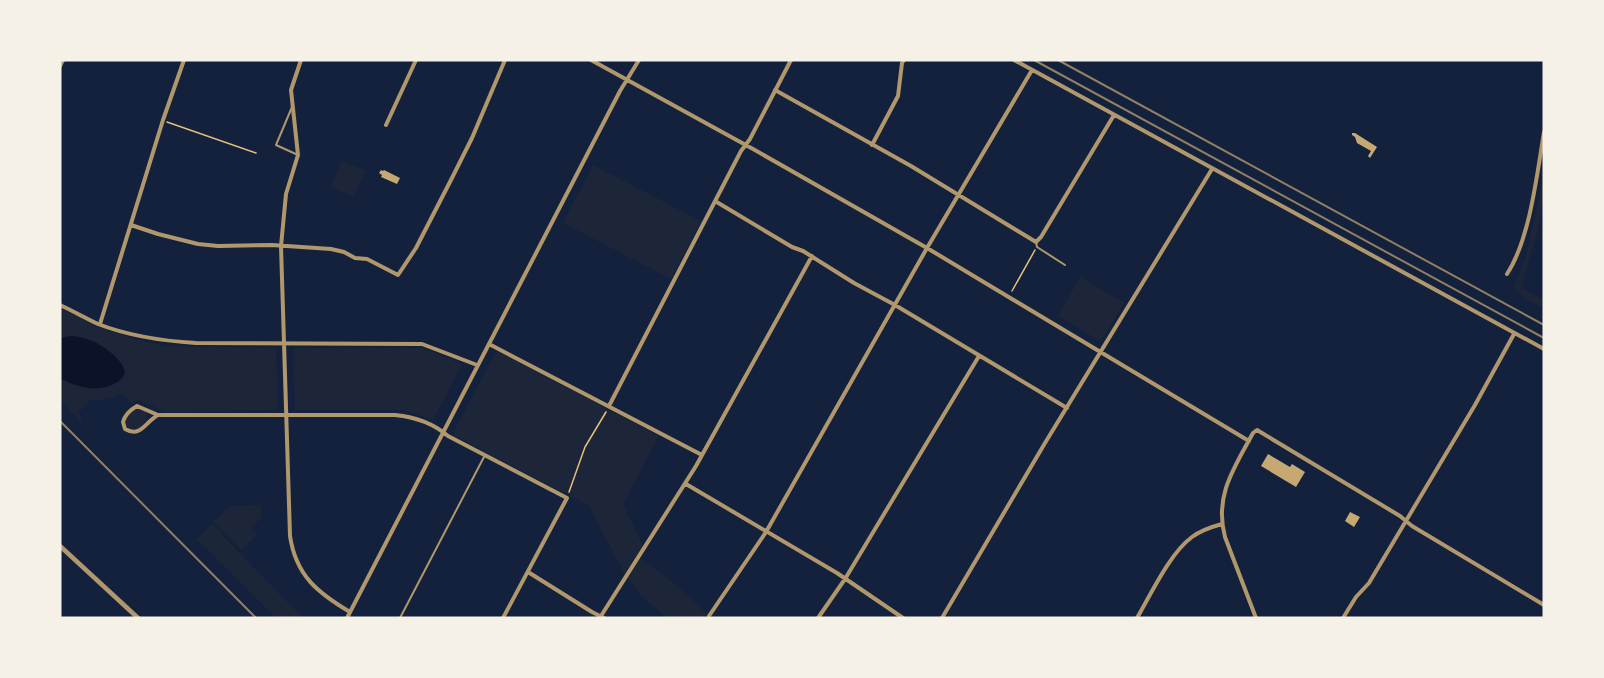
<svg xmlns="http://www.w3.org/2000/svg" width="1604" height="678" font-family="Signika,sans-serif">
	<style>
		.green { fill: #1d2539 }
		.water { fill: #0b132b }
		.building { fill: #c6a872 }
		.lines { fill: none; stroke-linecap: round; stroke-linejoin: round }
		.path { stroke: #e5c07b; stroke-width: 1.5 }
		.service { stroke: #b1986c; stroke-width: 2 }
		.minor { stroke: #b1986c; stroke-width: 4 }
		.tertiary { stroke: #b1986c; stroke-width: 4.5 }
		.rail { stroke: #918062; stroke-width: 2 }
	</style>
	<rect width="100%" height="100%" fill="#14213d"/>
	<path class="green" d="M 342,161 L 366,170 L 353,197 L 331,187 Z
		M 593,165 L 701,221 L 671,279 L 563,223 Z
		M 1544,173 L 1544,199 L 1538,229 L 1521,287 L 1544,300 L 1544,309 L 1525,299 L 1514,287 L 1526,256 Z
		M 1080,277 L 1124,303 L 1103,338 L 1098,340 L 1058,316 Z
		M 60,308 L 97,326 L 134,339 L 165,346 L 276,348 L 278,410 L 166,412 L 136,399 L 132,404 L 122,394 L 102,400 L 90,400 L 79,412 L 83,424 L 60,399 Z
		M 293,348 L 422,348 L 462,364 L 433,420 L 404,410 L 295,410 Z
		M 499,352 L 659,436 L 623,504 L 643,546 L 625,575 L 589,506 L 455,436 L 454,431 L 495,353 Z
		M 139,408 L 146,412 C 149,421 143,426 136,430 L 129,429 L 125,424 C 125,416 132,409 139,408 Z
		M 261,505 L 261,518 L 251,528 L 257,534 L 241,550 L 213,522 L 230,506 Z
		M 212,524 L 303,618 L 276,618 L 196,539 Z
		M 640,558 L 676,585 L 711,618 L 666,618 L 639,593 L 627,578 Z"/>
	<path class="water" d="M 71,336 C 90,337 108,347 120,362 C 123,366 126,370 124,375 C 123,379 118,382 114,384 C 97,393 76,387 60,378 L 60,338 Z"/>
	<path class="building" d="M 1352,133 L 1355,133 L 1377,147 L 1370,158 L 1368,156 L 1371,151 L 1357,143 L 1355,137 L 1352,135 Z
		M 381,170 L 383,171 L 384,170 L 400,178 L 397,184 L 381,177 L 382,175 L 379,173 Z
		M 1268,454 L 1290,467 L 1292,464 L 1305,472 L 1296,487 L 1261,466 Z
		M 1350,512 L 1360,517 L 1354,527 L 1345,521 Z"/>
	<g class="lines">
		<path class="path" d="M 167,122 L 256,153
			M 1012,291 L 1035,250
			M 569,492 L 585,447 L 606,412"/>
		<path class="service" d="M 292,107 L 276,145 L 298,155
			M 1036,242 L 1037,247 L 1065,265
			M 400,618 L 485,455"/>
		<path class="minor" d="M 301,60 L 291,90 L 298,155 L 286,194 L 281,246 L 290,536 C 296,576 318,593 350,612
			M 591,60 L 753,149 L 927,248 L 1249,441
			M 1014,60 L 1544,349
			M 60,66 L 63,60
			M 775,90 L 911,166 L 1036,242 L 1041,237 L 1114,115
			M 386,125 L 416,60
			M 872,145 L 898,96 L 902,63 L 904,60
			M 715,201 L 792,247 L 803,251 L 854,283 L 895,305 L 1067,408
			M 131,225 L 158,234 L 198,244 L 218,246 L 272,245 L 331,249 L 344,252 L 355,258 L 367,259 L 398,275 L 416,248 L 453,176 L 472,138 L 505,60
			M 1507,274 C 1530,239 1537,174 1544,132
			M 60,305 C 73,311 85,318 98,324 C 129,336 163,341 196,343 L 422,344 L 477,365
			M 100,324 L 163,120 L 184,60
			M 489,344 L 702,455
			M 609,406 L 741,151 L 750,139 L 791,60
			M 158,415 C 145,422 141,438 125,429 L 123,422 C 125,414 130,410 137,406 L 158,415 L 395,415 C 415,417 433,423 448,436 L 567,498 L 503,618
			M 686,484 L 837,573 L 903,618
			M 528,572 L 592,612 L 604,618
			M 601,616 L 696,466 L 812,256
			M 709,616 L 766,532 L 927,248 L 1032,70
			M 347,618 L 620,91 L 639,60
			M 818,618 L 845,579 L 979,356
			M 942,618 L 1045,443 L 1212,169
			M 1137,618 C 1151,594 1170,553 1192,537 C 1200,531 1211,527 1222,524
			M 1256,618 L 1225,537 C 1214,496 1234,468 1253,433 L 1257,430 L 1400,516 L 1412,526 L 1544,605
			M 1343,618 L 1356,597 L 1369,583 L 1475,405 L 1514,334"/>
		<path class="tertiary" d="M 60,546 L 138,618"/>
		<path class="rail" d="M 1034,60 L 1544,338
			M 1058,60 L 1544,325
			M 60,421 L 256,618"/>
	</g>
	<rect width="1604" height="678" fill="none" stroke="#f6f1e7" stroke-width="123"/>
</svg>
